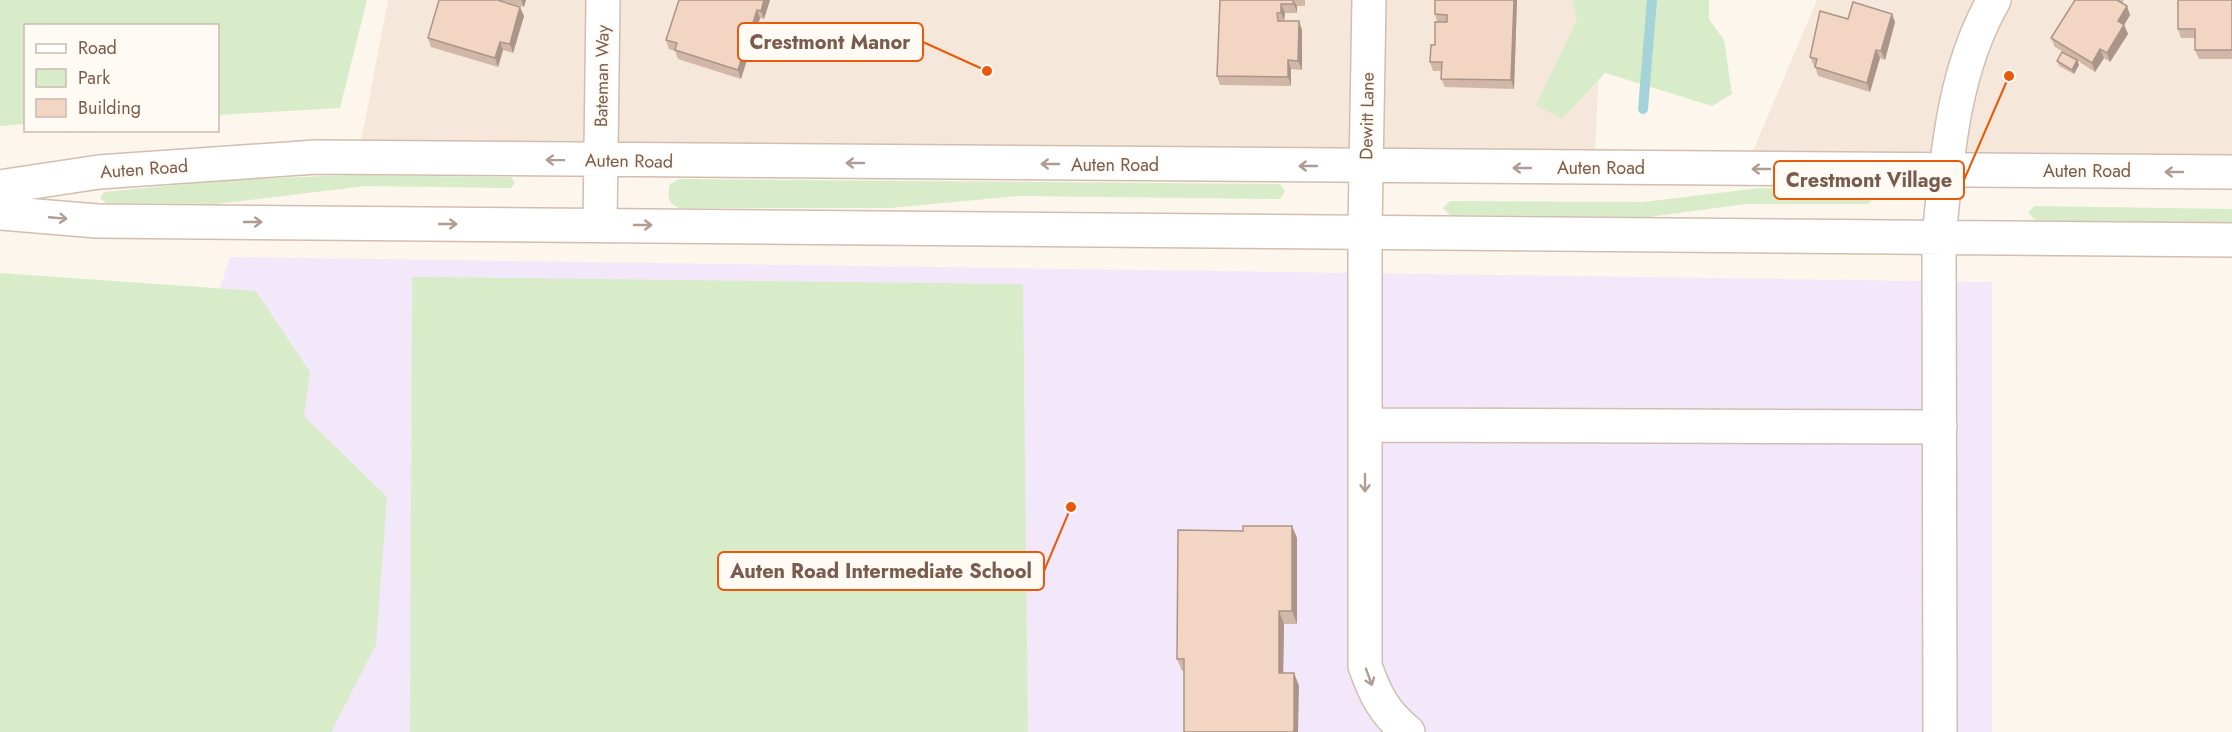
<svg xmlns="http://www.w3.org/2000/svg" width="2232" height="732" font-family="Jost,sans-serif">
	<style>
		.residential { fill: #f5e8da }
		.education { fill: #f3e8fa }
		.green { fill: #d8ecc9 }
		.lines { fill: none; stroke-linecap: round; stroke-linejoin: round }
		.stream { stroke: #a5d3da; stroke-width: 10 }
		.minor-casing { stroke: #d1beb0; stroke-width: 36 }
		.minor { stroke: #fff; stroke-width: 33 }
		.wall { fill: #d1b7a8 }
		.shaded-wall { fill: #aa9588 }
		.building { fill: #f3d5c3; stroke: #aa9588; stroke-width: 1.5 }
		.oneway { stroke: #af9d94 }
		.labels { text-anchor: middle; stroke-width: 4.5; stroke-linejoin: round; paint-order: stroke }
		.street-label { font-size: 18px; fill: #7a5c4d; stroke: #fffaf3 }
		.leader { fill: none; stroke: #e8590c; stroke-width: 2 }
		.callout-dot { fill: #e8590c; stroke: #fffaf3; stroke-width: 2 }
		.callout { fill: #fffaf3; stroke: #e8590c; stroke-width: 2 }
		.callout-label { font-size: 20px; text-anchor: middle; font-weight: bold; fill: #7a5c4d }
	</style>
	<rect width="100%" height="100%" fill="#fdf6ec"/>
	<path class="residential" d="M 388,0 L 1602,0 L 1595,153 L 361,142 Z
		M 1817,0 L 2232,0 L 2232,158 L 1753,151 Z"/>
	<path class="education" d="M 230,257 L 1992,282 L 1992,732 L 78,732 Z"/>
	<path class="green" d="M 0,0 L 367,0 L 340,108 L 218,115 L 218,26 L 26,26 L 25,124 L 0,126 Z
		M 1573,0 L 1709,0 L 1709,19 L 1724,40 L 1732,94 L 1712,106 L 1605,73 L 1562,119 L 1536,105 L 1577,20 Z
		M 349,175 L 511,177 L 515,183 L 511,188 L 366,186 L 216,204 L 106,203 L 100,198 L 104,192 L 228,180 Z
		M 679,179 L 1280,184 L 1285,191 L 1280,199 L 1018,196 L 890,208 L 679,208 C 668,203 667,196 670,184 Z
		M 1760,188 L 1869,189 L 1875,196 L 1869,204 L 1746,204 L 1648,217 L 1450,215 L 1443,208 L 1450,201 L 1644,202 Z
		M 2034,206 L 2232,209 L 2232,224 L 2035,220 L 2028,213 Z
		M 0,273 L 256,291 L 310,372 L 304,416 L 387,497 L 376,645 L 331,732 L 0,732 Z
		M 412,277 L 1023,284 L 1028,732 L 410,732 Z"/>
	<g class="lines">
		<path class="stream" d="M 1643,109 L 1652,0"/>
		<g class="minor-casing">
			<path id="minor" d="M 1369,0 L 1365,231 L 1365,666 C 1375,694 1384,713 1408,732
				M 0,187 L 99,172 L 316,157 L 2232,172
				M 0,213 L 97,221 L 2232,240
				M 600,225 L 603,0
				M 1366,425 L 1940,427
				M 1940,732 L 1939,237 C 1947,157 1953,71 1994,0"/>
		</g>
		<use href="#minor" class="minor"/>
	</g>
	<path class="wall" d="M 439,0 L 526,0 L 524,7 L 506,2 L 506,3 L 524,16 L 513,53 L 503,50 L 498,67 L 431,47 L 428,38 Z
		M 679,0 L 770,0 L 764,19 L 760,18 L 741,79 L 678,59 L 675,51 L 669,49 L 666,40 Z
		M 1220,0 L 1305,0 L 1305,6 L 1297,6 L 1297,13 L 1285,13 L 1284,21 L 1302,30 L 1302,70 L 1291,69 L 1291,86 L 1220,85 L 1217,76 Z
		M 1517,0 L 1514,89 L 1445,87 L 1441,79 L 1442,71 L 1433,71 L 1430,62 L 1435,45 L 1437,22 L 1435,14 Z
		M 2075,0 L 2124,0 L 2122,3 L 2130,15 L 2124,25 L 2128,34 L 2110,62 L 2104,58 L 2095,72 L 2078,61 L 2079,65 L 2074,74 L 2059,66 L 2057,61 L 2072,57 L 2055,47 L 2051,38 Z
		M 2232,0 L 2232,59 L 2199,59 L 2195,50 L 2195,38 L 2181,38 L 2178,29 Z
		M 1848,19 L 1895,22 L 1885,60 L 1880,58 L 1870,92 L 1818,76 L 1815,66 L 1814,66 L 1810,57 Z
		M 1292,526 L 1297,538 L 1297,624 L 1284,624 L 1283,673 L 1294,673 L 1299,686 L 1182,671 L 1177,659 L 1243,531 Z"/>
	<path class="shaded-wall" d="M 521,0 L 526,0 L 524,7 Z
		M 764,0 L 770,0 L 764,19 L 761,11 Z
		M 1293,0 L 1297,6 L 1297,13 L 1294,4 Z
		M 1514,0 L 1517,0 L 1514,89 L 1511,80 Z
		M 1281,4 L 1285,13 L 1284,21 L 1281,13 Z
		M 2127,6 L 2130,15 L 2121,30 L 2118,21 Z
		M 520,7 L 524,16 L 513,53 L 510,44 Z
		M 757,10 L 760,18 L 741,79 L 738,70 Z
		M 1892,14 L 1895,22 L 1885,60 L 1881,51 Z
		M 1299,21 L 1302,30 L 1302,70 L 1298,61 Z
		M 2124,25 L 2128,34 L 2110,62 L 2107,53 Z
		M 500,42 L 503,50 L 498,67 L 495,58 Z
		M 2100,49 L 2104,58 L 2095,72 L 2092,63 Z
		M 1876,50 L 1880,58 L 1870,92 L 1867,83 Z
		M 1288,60 L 1291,69 L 1291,86 L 1288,77 Z
		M 2077,60 L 2079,65 L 2074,74 L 2072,70 Z
		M 1292,526 L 1297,538 L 1297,624 L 1292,611 Z
		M 1279,611 L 1284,624 L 1283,686 L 1279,673 Z
		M 1294,673 L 1299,686 L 1298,732 L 1294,732 Z"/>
	<path class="building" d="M 439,0 L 501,0 L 500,1 L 520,7 L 510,44 L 500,42 L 495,58 L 428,38 Z
		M 679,0 L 764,0 L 761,11 L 757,10 L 738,70 L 675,50 L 677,43 L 666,40 Z
		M 1220,0 L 1293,0 L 1294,4 L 1281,4 L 1281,13 L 1277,13 L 1278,21 L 1299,21 L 1298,61 L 1288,60 L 1288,77 L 1217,76 Z
		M 1435,0 L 1514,0 L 1511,80 L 1441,79 L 1442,62 L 1430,62 L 1431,45 L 1435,45 L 1435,22 L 1447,22 L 1447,15 L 1435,14 Z
		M 2075,0 L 2117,0 L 2127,6 L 2118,21 L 2124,25 L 2107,53 L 2100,49 L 2092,63 L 2051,38 Z
		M 2178,0 L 2232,0 L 2232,50 L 2195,50 L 2195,29 L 2178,29 Z
		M 1853,2 L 1892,14 L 1881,51 L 1876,50 L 1867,83 L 1815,67 L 1817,59 L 1810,57 L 1820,11 L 1848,19 Z
		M 2062,52 L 2077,60 L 2072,70 L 2057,61 Z
		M 1243,526 L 1292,526 L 1292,611 L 1279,611 L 1279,673 L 1294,673 L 1294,732 L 1184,732 L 1184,659 L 1177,659 L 1178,530 L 1243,531 Z"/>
	<defs><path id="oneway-shaft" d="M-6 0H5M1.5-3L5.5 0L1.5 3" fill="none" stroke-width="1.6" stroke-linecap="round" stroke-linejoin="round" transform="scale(1.5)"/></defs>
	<g class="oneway">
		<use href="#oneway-shaft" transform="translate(555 160) rotate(-179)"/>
		<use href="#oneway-shaft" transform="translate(855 163) rotate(-180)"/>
		<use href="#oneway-shaft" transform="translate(1050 164) rotate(-180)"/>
		<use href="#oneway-shaft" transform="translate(1308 166) rotate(-180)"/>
		<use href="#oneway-shaft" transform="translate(1522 168) rotate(-180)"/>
		<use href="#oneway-shaft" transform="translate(1761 169) rotate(-180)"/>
		<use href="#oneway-shaft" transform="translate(2174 172) rotate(-180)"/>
		<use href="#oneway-shaft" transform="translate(58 218) rotate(5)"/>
		<use href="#oneway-shaft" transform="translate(253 222)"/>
		<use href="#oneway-shaft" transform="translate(448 224)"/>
		<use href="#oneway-shaft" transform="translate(643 225)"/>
		<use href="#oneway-shaft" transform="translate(1365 483) rotate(90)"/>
		<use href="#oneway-shaft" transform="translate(1369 677) rotate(70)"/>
	</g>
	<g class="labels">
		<g class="street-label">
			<text transform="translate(602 76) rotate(-89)" y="6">Bateman Way</text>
			<text transform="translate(1367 116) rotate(-89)" y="6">Dewitt Lane</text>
			<text transform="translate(629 161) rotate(1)" y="6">Auten Road</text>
			<text x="1115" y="171">Auten Road</text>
			<text x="1601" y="174">Auten Road</text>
			<text transform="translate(144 169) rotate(-4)" y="6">Auten Road</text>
			<text x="2087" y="177">Auten Road</text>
		</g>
	</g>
	<path class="leader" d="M987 71L923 42M2009 76L1964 180M1071 507L1044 571"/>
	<g class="callout-dot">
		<circle cx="987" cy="71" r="6"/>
		<circle cx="2009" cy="76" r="6"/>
		<circle cx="1071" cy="507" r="6"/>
	</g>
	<g class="callout">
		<rect x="738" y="23" width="185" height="38" rx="6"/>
		<rect x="1774" y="161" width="190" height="38" rx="6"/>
		<rect x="718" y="552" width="326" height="38" rx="6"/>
	</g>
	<g class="callout-label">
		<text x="830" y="49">Crestmont Manor</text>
		<text x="1869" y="187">Crestmont Village</text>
		<text x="881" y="578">Auten Road Intermediate School</text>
	</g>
	<rect x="24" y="24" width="195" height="108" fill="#fffaf3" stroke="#cabbb1" stroke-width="1.5"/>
	<rect x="36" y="44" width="30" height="9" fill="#ffffff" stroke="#cabbb1" stroke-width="1.5"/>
	<text x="78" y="54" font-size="18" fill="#7a5c4d">Road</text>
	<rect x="36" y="69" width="30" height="18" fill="#d8ecc9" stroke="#cabbb1" stroke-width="1.5"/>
	<text x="78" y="84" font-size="18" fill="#7a5c4d">Park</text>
	<rect x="36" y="99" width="30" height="18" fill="#f3d5c3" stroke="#cabbb1" stroke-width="1.5"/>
	<text x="78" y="114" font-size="18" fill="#7a5c4d">Building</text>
</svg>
